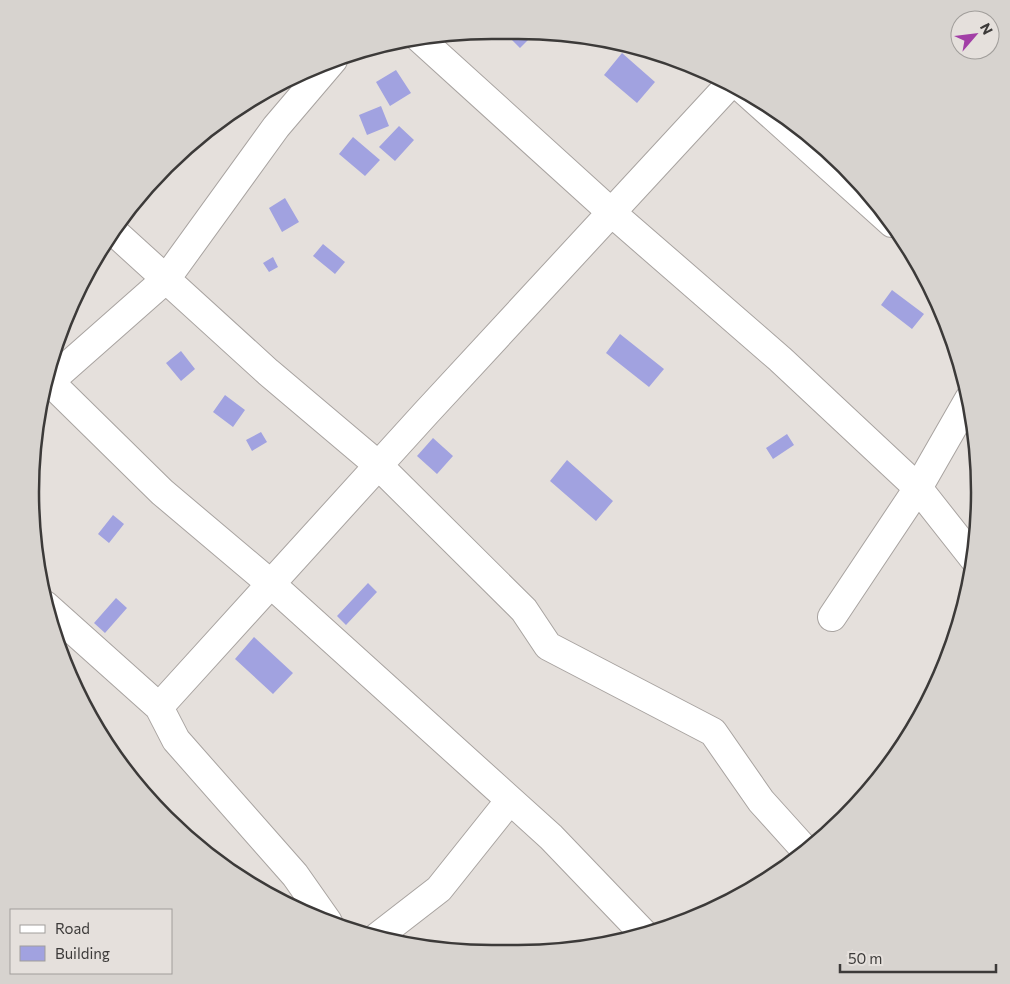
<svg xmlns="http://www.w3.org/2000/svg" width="1010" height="984" font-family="Commissioner,sans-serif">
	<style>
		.building { fill: #a1a2e0 }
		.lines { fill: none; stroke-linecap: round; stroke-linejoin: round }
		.minor-casing { stroke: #a8a3a0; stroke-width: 30 }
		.minor { stroke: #fff; stroke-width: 28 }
		.rim { fill: none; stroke: #3c3a39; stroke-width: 2.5 }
	</style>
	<rect width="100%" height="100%" fill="#e5e0dc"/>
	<path class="building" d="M 502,30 L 507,31 L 536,32 L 520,48 Z
		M 622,53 L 655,82 L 637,103 L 604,75 Z
		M 396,70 L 411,93 L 390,106 L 376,82 Z
		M 381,106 L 389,126 L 367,135 L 359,115 Z
		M 399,126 L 414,140 L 395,161 L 379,147 Z
		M 353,137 L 380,160 L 365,176 L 339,154 Z
		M 285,198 L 299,222 L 282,232 L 269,208 Z
		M 323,244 L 345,262 L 335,274 L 313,256 Z
		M 273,257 L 278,267 L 269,272 L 263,263 Z
		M 892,290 L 924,314 L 912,329 L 881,305 Z
		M 620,334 L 664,369 L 649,387 L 606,353 Z
		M 181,351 L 195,369 L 181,381 L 166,363 Z
		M 225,395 L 245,410 L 233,427 L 213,412 Z
		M 261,432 L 267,442 L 252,451 L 246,440 Z
		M 787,434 L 794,445 L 773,459 L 766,448 Z
		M 433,438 L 453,456 L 437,474 L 417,456 Z
		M 567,460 L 613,501 L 596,521 L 550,481 Z
		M 113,515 L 124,524 L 109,543 L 98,534 Z
		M 368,583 L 377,592 L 346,625 L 337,616 Z
		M 116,598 L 127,608 L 105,633 L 94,623 Z
		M 254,637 L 293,673 L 273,694 L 235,659 Z"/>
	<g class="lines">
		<g class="minor-casing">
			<path id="minor" d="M 418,37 L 612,213 L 780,359 L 918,488 L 974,559
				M 744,90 L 892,223
				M 112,230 L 268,372 L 378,465 L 524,610 L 548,646 L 713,732 L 761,801 L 807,852
				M 48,380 L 162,492 L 271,584 L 551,837 L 645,935
				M 47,384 L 166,279 L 276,127 L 333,60
				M 45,605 L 159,707
				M 832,617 L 918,488 L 969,399
				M 328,922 L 295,875 L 176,740 L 159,707 L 425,414 L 730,84
				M 377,937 L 439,889 L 510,800"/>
		</g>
		<use href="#minor" class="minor"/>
	</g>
	<path d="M0 0H1010V984H0ZM492 39H518A453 453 0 0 1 971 492V492A453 453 0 0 1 518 945H492A453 453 0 0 1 39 492V492A453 453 0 0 1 492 39Z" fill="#d7d3cf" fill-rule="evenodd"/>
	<path class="rim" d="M492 39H518A453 453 0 0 1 971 492V492A453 453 0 0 1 518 945H492A453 453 0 0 1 39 492V492A453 453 0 0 1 492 39Z"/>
	<rect x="10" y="909" width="162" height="65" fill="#e5e0dc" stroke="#a19e9b"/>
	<rect x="20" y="925" width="25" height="8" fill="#ffffff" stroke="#a19e9b"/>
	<text x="55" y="934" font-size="15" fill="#3c3a39">Road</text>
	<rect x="20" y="946" width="25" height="15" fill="#a1a2e0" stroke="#a19e9b"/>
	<text x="55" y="959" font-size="15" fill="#3c3a39">Building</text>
	<g transform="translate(975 35) rotate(62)"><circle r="24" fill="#e5e0dc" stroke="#a19e9b"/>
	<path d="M0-4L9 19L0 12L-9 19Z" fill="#a23fa6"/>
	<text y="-8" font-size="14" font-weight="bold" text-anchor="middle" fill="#3c3a39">N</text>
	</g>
	<path d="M840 964v8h156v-8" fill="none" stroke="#3c3a39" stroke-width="2.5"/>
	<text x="848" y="964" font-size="15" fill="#3c3a39" stroke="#e5e0dc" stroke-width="4" paint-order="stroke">50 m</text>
</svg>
